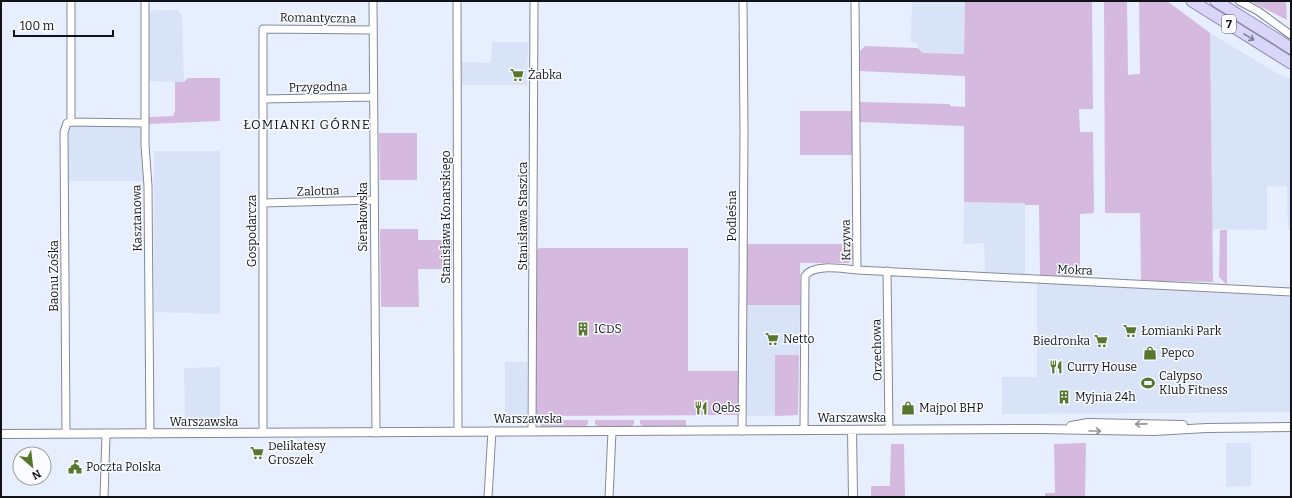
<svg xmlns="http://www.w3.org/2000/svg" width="1292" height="498" font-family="Bitter,serif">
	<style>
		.built { fill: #d8e3f8 }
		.green { fill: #d5b9df }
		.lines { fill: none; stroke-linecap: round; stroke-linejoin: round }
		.minor-casing { stroke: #838a98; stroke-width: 9 }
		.tertiary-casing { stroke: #838a98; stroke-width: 10 }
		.trunk-casing { stroke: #8d8baa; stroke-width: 13 }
		.minor { stroke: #fff; stroke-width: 7 }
		.tertiary { stroke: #fff; stroke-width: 8 }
		.trunk { stroke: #dad6fa; stroke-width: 11 }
		.oneway { stroke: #7f7e94 }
		.oneway2 { stroke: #939597 }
		.labels { text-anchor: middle; stroke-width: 3; stroke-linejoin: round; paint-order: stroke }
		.shield { fill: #fafcff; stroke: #56595d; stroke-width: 1 }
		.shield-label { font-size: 11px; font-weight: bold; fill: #101318 }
		.street-label { font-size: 12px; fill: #101318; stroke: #fafcff }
		.poi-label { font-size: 12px; fill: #101318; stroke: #fafcff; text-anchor: start }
		.neighbourhood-label { font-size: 13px; letter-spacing: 1px; fill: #101318; stroke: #fafcff }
	</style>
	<rect width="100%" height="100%" fill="#e7effe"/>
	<path class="built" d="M 912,1 L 965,1 L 964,54 L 923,53 L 917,48 L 917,43 L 911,42 Z
		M 154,10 L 178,10 L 182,15 L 184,82 L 148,81 L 147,13 Z
		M 1210,33 L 1280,75 L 1291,79 L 1291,230 L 1288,230 L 1287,186 L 1267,187 L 1267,230 L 1212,229 Z
		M 492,42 L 528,42 L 527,85 L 460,85 L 459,62 L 491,63 Z
		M 73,126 L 138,126 L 141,130 L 143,181 L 68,181 L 68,131 Z
		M 154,151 L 220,151 L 220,314 L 154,312 Z
		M 964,202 L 1025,203 L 1025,274 L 985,272 L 984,243 L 963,244 Z
		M 1037,282 L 1291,297 L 1291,412 L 1002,414 L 1002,377 L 1037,377 Z
		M 747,305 L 800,305 L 798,415 L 747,416 Z
		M 505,362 L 527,362 L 527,416 L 505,417 Z
		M 220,367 L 220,418 L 185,419 L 184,368 Z
		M 1226,443 L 1251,443 L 1251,486 L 1226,487 Z"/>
	<path class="green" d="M 965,1 L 1092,1 L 1093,109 L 1079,109 L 1080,132 L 1093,132 L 1094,213 L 1080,214 L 1080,277 L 1040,275 L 1039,205 L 1025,205 L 1025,203 L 964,202 L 964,126 L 860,122 L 860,102 L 950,104 L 950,106 L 965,107 L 965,76 L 860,71 L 860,51 L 865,46 L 917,48 L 923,53 L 964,54 Z
		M 1104,1 L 1127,1 L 1128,75 L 1140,74 L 1139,1 L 1167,1 L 1210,33 L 1213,282 L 1141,281 L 1140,213 L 1105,213 Z
		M 1250,1 L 1286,1 L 1287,20 Z
		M 188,78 L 220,78 L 220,121 L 149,124 L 149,117 L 173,116 L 175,110 L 175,82 L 184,82 Z
		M 800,111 L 852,111 L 852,155 L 800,155 Z
		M 379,133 L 417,133 L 417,180 L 380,180 Z
		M 380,229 L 418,229 L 418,240 L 452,240 L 452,269 L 418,269 L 419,307 L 381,307 Z
		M 1220,230 L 1227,230 L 1227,285 L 1219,277 Z
		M 747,244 L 852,244 L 853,259 L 849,263 L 800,263 L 800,305 L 747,305 Z
		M 541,248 L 688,248 L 688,371 L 740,371 L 738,415 L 536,416 L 536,249 Z
		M 775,355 L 799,355 L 798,415 L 775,416 Z
		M 536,420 L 588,420 L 588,424 L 585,427 L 542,427 Z
		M 595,420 L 634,420 L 634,424 L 631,427 L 599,427 L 595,424 Z
		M 640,420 L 686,420 L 686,426 L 644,427 L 640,424 Z
		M 1086,443 L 1085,497 L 1045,497 L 1045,493 L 1055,493 L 1054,444 Z
		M 891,444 L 904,444 L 905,497 L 871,497 L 871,486 L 890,486 Z"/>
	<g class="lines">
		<g class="minor-casing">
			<path id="minor" d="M 145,1 L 145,145 L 148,186 L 150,434
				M 373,1 L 376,433
				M 457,1 L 458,432
				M 1239,1 L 1258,11 L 1291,35
				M 263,99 L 373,97
				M 71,122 L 145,123
				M 263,203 L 374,200
				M 857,270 L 1291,292
				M 887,271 L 889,430
				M 804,430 L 805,276 C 813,263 844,269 857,270 L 855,1
				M 532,431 L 534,1
				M 742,431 L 744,133 L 743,1
				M 263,433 L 263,29 L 373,30
				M 66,434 L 64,132 L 67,123 L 71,122 L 71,1
				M 104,497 L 106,434
				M 488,497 L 492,431
				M 609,497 L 612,431"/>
		</g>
		<g class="tertiary-casing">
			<path id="tertiary" d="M 1071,426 L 1088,423 L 1183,425
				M 852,430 L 853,497
				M 1,434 L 1040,429 L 1154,431 L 1207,428 L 1291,427"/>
		</g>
		<g class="trunk-casing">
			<path id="trunk" d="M 1192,1 L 1291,63
				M 1216,1 L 1291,48"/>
		</g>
		<use href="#minor" class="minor"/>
		<use href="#tertiary" class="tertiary"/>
		<use href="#trunk" class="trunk"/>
	</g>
	<defs><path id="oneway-shaft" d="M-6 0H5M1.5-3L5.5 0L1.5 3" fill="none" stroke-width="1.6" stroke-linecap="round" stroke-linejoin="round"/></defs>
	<use class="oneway" href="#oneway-shaft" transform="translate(1249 37) rotate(32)"/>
	<g class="oneway2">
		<use href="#oneway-shaft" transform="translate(1141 424) rotate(179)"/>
		<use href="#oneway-shaft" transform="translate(1095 431)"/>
	</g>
	<defs>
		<g id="supermarket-bare" transform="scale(1.08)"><path d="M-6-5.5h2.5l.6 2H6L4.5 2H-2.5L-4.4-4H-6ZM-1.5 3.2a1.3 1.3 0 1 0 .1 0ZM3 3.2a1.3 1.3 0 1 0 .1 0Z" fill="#56772d" stroke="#fafcff" stroke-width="2.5" paint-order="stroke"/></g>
		<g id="building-bare" transform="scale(1.08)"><path d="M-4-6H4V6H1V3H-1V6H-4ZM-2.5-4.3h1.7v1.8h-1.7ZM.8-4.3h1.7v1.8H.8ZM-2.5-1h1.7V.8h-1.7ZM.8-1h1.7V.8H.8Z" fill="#56772d" stroke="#fafcff" stroke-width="2.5" paint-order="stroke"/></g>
		<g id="shop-bare" transform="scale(1.08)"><path d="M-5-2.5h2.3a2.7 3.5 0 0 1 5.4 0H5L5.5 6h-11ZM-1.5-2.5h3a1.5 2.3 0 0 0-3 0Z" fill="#56772d" stroke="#fafcff" stroke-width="2.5" paint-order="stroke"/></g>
		<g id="restaurant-bare" transform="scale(1.08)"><path d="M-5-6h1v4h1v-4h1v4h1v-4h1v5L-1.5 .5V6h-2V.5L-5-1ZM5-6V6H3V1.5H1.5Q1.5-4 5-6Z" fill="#56772d" stroke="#fafcff" stroke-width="2.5" paint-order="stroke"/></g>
		<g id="stadium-bare" transform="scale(1.08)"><path d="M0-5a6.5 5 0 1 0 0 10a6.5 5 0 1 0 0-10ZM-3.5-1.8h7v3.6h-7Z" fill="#56772d" stroke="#fafcff" stroke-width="2.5" paint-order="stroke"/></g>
		<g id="civic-bare" transform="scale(1.08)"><path d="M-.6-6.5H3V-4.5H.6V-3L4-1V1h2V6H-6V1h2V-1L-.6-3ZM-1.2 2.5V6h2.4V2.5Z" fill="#56772d" stroke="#fafcff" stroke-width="2.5" paint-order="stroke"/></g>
	</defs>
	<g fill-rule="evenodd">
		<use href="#supermarket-bare" x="517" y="75"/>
		<use href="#building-bare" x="583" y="329"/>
		<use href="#supermarket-bare" x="1130" y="331"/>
		<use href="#supermarket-bare" x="772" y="339"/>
		<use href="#supermarket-bare" x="1101" y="341"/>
		<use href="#shop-bare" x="1150" y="353"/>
		<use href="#restaurant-bare" x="1056" y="367"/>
		<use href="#stadium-bare" x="1148" y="383"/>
		<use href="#building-bare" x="1064" y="397"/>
		<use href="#restaurant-bare" x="701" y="408"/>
		<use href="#shop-bare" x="908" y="408"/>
		<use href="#supermarket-bare" x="257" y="453"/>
		<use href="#civic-bare" x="75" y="467"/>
	</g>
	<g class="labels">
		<rect class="shield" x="1222" y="15" width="14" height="18" rx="3"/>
		<g class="shield-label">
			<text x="1229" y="28">7</text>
		</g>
		<g class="street-label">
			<text transform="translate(318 18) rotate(1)" y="4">Romantyczna</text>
			<text transform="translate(318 87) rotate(-1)" y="4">Przygodna</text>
			<text transform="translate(318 191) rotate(-2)" y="4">Zalotna</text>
			<text transform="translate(523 216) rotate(-90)" y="4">Stanisława Staszica</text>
			<text transform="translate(732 216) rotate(-90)" y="4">Podleśna</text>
			<text transform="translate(363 217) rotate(-90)" y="4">Sierakowska</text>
			<text transform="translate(446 217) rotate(-90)" y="4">Stanisława Konarskiego</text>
			<text transform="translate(137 218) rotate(-91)" y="4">Kasztanowa</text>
			<text transform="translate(252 231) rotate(-90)" y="4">Gospodarcza</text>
			<text transform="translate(846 240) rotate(-91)" y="4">Krzywa</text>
			<text transform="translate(1075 270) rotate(3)" y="4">Mokra</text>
			<text transform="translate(54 276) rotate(-90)" y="4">Baonu Zośka</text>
			<text transform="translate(877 350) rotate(-91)" y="4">Orzechowa</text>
			<text x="852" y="422">Warszawska</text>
			<text x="528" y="423">Warszawska</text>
			<text x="204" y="426">Warszawska</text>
		</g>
		<g class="poi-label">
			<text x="528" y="79">Żabka</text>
			<text x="594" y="333">ICDS</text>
			<text x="1141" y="335">Łomianki Park</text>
			<text x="783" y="343">Netto</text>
			<text x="1090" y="345" text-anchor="end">Biedronka</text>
			<text x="1161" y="357">Pepco</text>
			<text x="1067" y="371">Curry House</text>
			<text x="1159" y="380">Calypso<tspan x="1159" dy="14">Klub Fitness</tspan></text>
			<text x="1075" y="401">Myjnia 24h</text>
			<text x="712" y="412">Qebs</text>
			<text x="919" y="412">Majpol BHP</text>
			<text x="268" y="450">Delikatesy<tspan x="268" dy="14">Groszek</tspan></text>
			<text x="86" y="471">Poczta Polska</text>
		</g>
		<g class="neighbourhood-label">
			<text x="307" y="129">ŁOMIANKI GÓRNE</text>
		</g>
	</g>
	<rect width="1292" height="498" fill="none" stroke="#101318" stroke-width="4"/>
	<g transform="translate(32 466) rotate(152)"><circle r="19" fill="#fafcff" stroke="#9c9fa3"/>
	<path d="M0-3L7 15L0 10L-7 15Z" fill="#56772d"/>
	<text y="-6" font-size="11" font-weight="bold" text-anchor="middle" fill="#101318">N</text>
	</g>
	<path d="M14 30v6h99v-6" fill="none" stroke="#101318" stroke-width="2"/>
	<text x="20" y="30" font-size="12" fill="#101318" stroke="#fafcff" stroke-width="3" paint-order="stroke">100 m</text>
</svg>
